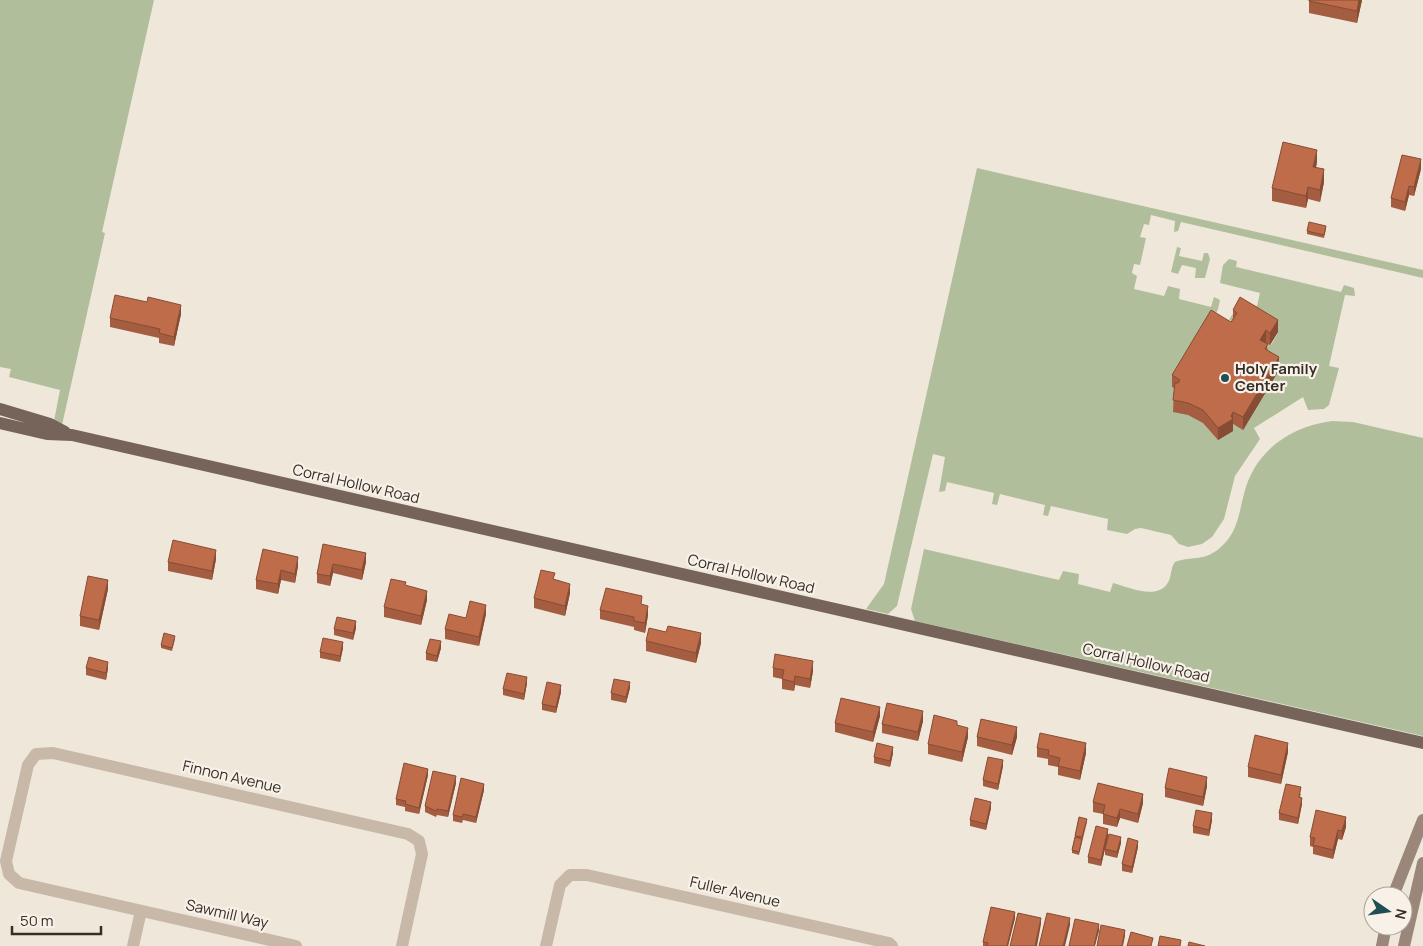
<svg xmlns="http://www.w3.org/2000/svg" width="1423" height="946" font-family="Manrope,sans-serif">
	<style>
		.green { fill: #b1be9c }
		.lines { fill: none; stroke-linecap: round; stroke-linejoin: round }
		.minor { stroke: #c8b8a8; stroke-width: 12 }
		.secondary { stroke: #9b8779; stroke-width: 12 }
		.primary { stroke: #76645a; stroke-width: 12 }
		.wall { fill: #a45d40 }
		.shaded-wall { fill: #864c34 }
		.building { fill: #bf6c4b; stroke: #864c34 }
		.poi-dot { fill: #204e54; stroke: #f8f1e7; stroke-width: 2 }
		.labels { text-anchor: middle; stroke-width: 4.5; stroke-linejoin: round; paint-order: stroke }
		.poi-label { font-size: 15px; font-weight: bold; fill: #352d28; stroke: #f8f1e7; text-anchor: start }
		.street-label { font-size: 15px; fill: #352d28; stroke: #f8f1e7 }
	</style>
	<rect width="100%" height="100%" fill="#f0e7db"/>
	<path class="green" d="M 0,0 L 154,0 L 102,232 L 105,233 L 62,425 L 54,421 L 60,390 L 9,377 L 11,369 L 0,367 Z
		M 977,168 L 1423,270 L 1423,278 L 1181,222 L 1178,231 L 1174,232 L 1175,221 L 1151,215 L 1149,225 L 1144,224 L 1140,237 L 1146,238 L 1140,265 L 1134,264 L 1132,273 L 1137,276 L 1134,289 L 1164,296 L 1168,286 L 1180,289 L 1179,299 L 1211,307 L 1214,297 L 1220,300 L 1218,309 L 1180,392 L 1188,415 L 1231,428 L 1233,424 L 1243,429 L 1260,352 L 1266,343 L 1271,345 L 1278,333 L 1229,320 C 1239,304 1238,302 1257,306 L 1260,293 L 1220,283 L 1223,265 L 1229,259 L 1237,261 L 1236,267 L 1341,292 L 1344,285 L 1354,288 L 1355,296 L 1345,295 L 1329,366 L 1339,368 L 1329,405 L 1324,409 L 1308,410 L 1303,397 L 1254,428 L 1260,439 L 1235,476 L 1224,519 L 1212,537 L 1202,544 L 1188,547 L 1179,544 L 1171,535 L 1141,528 L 1135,529 L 1127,534 L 1107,530 L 1108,519 L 1051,506 L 1048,516 L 1043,515 L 1045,505 L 1000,494 L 997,505 L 992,504 L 994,493 L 947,482 L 945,491 L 939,492 L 945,457 L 933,454 L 897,606 L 888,614 L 866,609 L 884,584 Z
		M 1177,247 L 1181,248 L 1179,256 L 1202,261 L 1204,253 L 1208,253 L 1210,259 L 1205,278 L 1195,278 L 1196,268 L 1182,265 L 1178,274 L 1171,272 Z
		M 1332,421 L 1353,422 L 1423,438 L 1423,736 L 915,621 L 911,609 L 924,549 L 1059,580 L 1063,571 L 1079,574 L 1078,584 L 1110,592 L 1113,583 C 1128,587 1156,600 1167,584 C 1172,578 1170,568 1175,562 C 1194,555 1206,563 1224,544 C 1238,530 1239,512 1244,494 C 1254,452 1290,426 1332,421 Z"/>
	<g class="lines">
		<path class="minor" d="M 133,946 L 141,911
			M 296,946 L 19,883 L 9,874 L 6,861 L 28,765 L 36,754 L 53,753 L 408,834 L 419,841 L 422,854 L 402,946
			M 546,946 L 560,885 L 570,875 L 587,875 L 889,943 L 892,946"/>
		<path class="secondary" d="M 1393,896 L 1423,820
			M 1382,946 L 1386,926
			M 1404,946 L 1423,863"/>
		<path class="primary" d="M 0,409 L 50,424 L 65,432
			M 0,423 L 47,434 L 72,435 L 1423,743"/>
	</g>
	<path class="wall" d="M 1309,0 L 1362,0 L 1357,23 L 1309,13 Z
		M 1317,162 L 1316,168 L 1324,182 L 1320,202 L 1308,199 L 1306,208 L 1272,201 L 1272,188 Z
		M 1421,169 L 1414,196 L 1409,195 L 1405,211 L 1391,207 L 1391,198 Z
		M 1326,229 L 1324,238 L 1307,234 L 1307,231 Z
		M 1233,310 L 1278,332 L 1270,345 L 1266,343 L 1268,351 L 1279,370 L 1243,430 L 1233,424 L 1233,431 L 1218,440 L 1203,423 L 1188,415 L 1173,412 L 1174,388 L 1172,387 L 1172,375 L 1231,322 L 1233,320 Z
		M 181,314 L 174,346 L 159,343 L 159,338 L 110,327 L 110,318 Z
		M 323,544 L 366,562 L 362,580 L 333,573 L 330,586 L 317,583 L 317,574 Z
		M 263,549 L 298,566 L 295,583 L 281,580 L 278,594 L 256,589 L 256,580 Z
		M 216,559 L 212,580 L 168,571 L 168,562 Z
		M 555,580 L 570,593 L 565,616 L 534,608 L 534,598 Z
		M 406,586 L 427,600 L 421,625 L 384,617 L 384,607 Z
		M 108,589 L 99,630 L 80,626 L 80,616 Z
		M 642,604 L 648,615 L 645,633 L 634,630 L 634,627 L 600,619 L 600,610 Z
		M 486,614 L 479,646 L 445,639 L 445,629 L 466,618 Z
		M 356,628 L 353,640 L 334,635 L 334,629 Z
		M 175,639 L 172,651 L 161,648 L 161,645 Z
		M 646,641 L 701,643 L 696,663 L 646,651 Z
		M 343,648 L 340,662 L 320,658 L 320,652 Z
		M 441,648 L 437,662 L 426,660 L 426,653 Z
		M 86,668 L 108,668 L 106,680 L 86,675 Z
		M 773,668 L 813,671 L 810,688 L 795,685 L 794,691 L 782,689 L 782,679 L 773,677 Z
		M 527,683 L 524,700 L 503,695 L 503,689 Z
		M 630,688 L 626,703 L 611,700 L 611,693 Z
		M 561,692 L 556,713 L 542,710 L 542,704 Z
		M 880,716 L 873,742 L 835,732 L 835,723 Z
		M 923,721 L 918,741 L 882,733 L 882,724 Z
		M 957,725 L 968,737 L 962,762 L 928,754 L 928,744 Z
		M 977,737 L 1017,737 L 1012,755 L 977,746 Z
		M 1037,748 L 1086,753 L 1080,780 L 1058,775 L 1058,767 L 1048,765 L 1048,759 L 1037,757 Z
		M 1288,752 L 1281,784 L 1248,777 L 1248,767 Z
		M 893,753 L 890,767 L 874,763 L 874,757 Z
		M 1003,766 L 998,790 L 983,786 L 983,780 Z
		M 428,775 L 419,814 L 405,811 L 405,807 L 396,805 L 396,799 Z
		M 456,783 L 448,817 L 437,815 L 436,817 L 425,812 L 425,806 Z
		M 1207,786 L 1203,806 L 1165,797 L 1165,788 Z
		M 484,790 L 476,823 L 463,820 L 462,823 L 453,821 L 453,815 Z
		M 1301,793 L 1300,797 L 1302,804 L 1298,824 L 1279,820 L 1279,813 Z
		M 1093,802 L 1143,803 L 1138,823 L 1120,818 L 1117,827 L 1103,824 L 1103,814 L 1093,812 Z
		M 991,808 L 986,830 L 970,826 L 970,820 Z
		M 1079,817 L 1087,822 L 1079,855 L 1072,853 L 1072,850 Z
		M 1212,820 L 1209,836 L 1193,833 L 1193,826 Z
		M 1346,827 L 1342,840 L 1338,839 L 1333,859 L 1313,854 L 1313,847 L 1310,846 L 1310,837 Z
		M 1108,836 L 1101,866 L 1088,863 L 1088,857 Z
		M 1121,843 L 1117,858 L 1105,855 L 1105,849 Z
		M 1138,847 L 1132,873 L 1122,871 L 1122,864 Z
		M 1015,918 L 1008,946 L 983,946 L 983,942 Z"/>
	<path class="shaded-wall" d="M 1359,0 L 1362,0 L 1357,23 L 1357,11 Z
		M 1317,150 L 1317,162 L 1313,179 L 1313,167 Z
		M 1421,159 L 1421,169 L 1414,196 L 1414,187 Z
		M 1324,169 L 1324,182 L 1320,202 L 1320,190 Z
		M 1409,186 L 1409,195 L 1405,211 L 1405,202 Z
		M 1308,187 L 1308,199 L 1306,208 L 1306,196 Z
		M 181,305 L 181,314 L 174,346 L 174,337 Z
		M 1278,320 L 1278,332 L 1270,345 L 1270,333 Z
		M 1266,330 L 1266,343 L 1260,352 L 1260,340 Z
		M 1279,357 L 1279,370 L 1243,430 L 1243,417 Z
		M 1233,412 L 1233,431 L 1218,440 L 1218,428 L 1231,416 Z
		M 216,550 L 216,559 L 212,580 L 212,571 Z
		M 366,553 L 366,562 L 362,580 L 362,570 Z
		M 298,557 L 298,566 L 295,583 L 295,574 Z
		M 333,564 L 333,573 L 330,586 L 330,576 Z
		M 281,570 L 281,580 L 278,594 L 278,584 Z
		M 108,580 L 108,589 L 99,630 L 99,620 Z
		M 570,584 L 570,593 L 565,616 L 565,606 Z
		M 427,591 L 427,600 L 421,625 L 421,616 Z
		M 486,605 L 486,614 L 479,646 L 479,637 Z
		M 648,606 L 648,615 L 645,633 L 645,623 Z
		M 356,621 L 356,628 L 353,640 L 353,633 Z
		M 701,633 L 701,643 L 696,663 L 696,653 Z
		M 441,641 L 441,648 L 437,662 L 437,656 Z
		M 343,642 L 343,648 L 340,662 L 340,656 Z
		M 813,661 L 813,671 L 810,688 L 810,679 Z
		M 108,662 L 108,668 L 106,680 L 106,673 Z
		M 795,676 L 795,685 L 794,691 L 794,682 Z
		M 527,677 L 527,683 L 524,700 L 524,694 Z
		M 630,682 L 630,688 L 626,703 L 626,697 Z
		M 561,685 L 561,692 L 556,713 L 556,707 Z
		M 880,707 L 880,716 L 873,742 L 873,732 Z
		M 923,711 L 923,721 L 918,741 L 918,732 Z
		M 1017,727 L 1017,737 L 1012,755 L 1012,745 Z
		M 968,728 L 968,737 L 962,762 L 962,752 Z
		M 1086,743 L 1086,753 L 1080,780 L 1080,771 Z
		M 1288,743 L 1288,752 L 1281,784 L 1281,775 Z
		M 893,747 L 893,753 L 890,767 L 890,761 Z
		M 1003,760 L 1003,766 L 998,790 L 998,784 Z
		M 428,769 L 428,775 L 419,814 L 419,808 Z
		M 456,776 L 456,783 L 448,817 L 448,811 Z
		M 1207,777 L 1207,786 L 1203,806 L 1203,797 Z
		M 484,784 L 484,790 L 476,823 L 476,817 Z
		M 1143,794 L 1143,803 L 1138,823 L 1138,814 Z
		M 1302,798 L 1302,804 L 1298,824 L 1298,818 Z
		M 991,802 L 991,808 L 986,830 L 986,824 Z
		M 1120,809 L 1120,818 L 1117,827 L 1117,818 Z
		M 1212,813 L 1212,820 L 1209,836 L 1209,830 Z
		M 1346,817 L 1346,827 L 1342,840 L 1342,831 Z
		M 1108,829 L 1108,836 L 1101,866 L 1101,860 Z
		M 1338,830 L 1338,839 L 1333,859 L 1333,850 Z
		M 1121,837 L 1121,843 L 1117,858 L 1117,852 Z
		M 1138,841 L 1138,847 L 1132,873 L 1132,867 Z
		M 1015,912 L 1015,918 L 1008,946 L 1007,946 Z
		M 1041,918 L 1041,924 L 1037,946 L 1035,946 Z
		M 1070,918 L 1070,925 L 1065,946 L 1063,946 Z
		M 1099,924 L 1099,931 L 1095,946 L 1094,946 Z
		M 1125,930 L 1125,936 L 1123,946 L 1122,946 Z"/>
	<path class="building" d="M 1309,0 L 1359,0 L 1357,11 L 1309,1 Z
		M 1283,142 L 1317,150 L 1313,167 L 1324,169 L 1320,190 L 1308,187 L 1306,196 L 1272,188 Z
		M 1402,155 L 1421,159 L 1414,187 L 1409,186 L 1405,202 L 1391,198 Z
		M 1309,222 L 1326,226 L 1324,235 L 1307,231 Z
		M 115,295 L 147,302 L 148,297 L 181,305 L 174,337 L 159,333 L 160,329 L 110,318 Z
		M 1240,297 L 1278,320 L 1270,333 L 1266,330 L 1260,340 L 1268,344 L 1265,349 L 1279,357 L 1243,417 L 1233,412 L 1231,416 L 1233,419 L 1218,428 L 1203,410 L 1188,403 L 1173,400 L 1175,383 L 1178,383 L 1180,380 L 1172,375 L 1211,310 L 1231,322 L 1237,313 L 1233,310 Z
		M 173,540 L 216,550 L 212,571 L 168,562 Z
		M 323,544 L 366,553 L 362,570 L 333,564 L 330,576 L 317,574 Z
		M 263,549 L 298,557 L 295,574 L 281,570 L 278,584 L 256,580 Z
		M 541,570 L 555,573 L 553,579 L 570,584 L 565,606 L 534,598 Z
		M 88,576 L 108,580 L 99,620 L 80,616 Z
		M 391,579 L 406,582 L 405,585 L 427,591 L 421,616 L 384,607 Z
		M 606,588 L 642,596 L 641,604 L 648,606 L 645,623 L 634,621 L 634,617 L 600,610 Z
		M 470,601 L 486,605 L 479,637 L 445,629 L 449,614 L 466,618 Z
		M 337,617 L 356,621 L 353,633 L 334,629 Z
		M 668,626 L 701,633 L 696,653 L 646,641 L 649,628 L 666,632 Z
		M 164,633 L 175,636 L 172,648 L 161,645 Z
		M 323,638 L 343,642 L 340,656 L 320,652 Z
		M 430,639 L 441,641 L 437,656 L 426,653 Z
		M 775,654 L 813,661 L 810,679 L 795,676 L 794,682 L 782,679 L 784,670 L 773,668 Z
		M 89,657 L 108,662 L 106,673 L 86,668 Z
		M 507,673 L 527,677 L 524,694 L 503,689 Z
		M 614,679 L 630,682 L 626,697 L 611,693 Z
		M 547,682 L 561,685 L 556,707 L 542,704 Z
		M 841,698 L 880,707 L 873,732 L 835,723 Z
		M 887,703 L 923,711 L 918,732 L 882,724 Z
		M 934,715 L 957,721 L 957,725 L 968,728 L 962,752 L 928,744 Z
		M 981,719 L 1017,727 L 1012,745 L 977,737 Z
		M 1040,733 L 1086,743 L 1080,771 L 1058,766 L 1060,758 L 1048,755 L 1049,750 L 1037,748 Z
		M 1255,735 L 1288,743 L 1281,775 L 1248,767 Z
		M 877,743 L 893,747 L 890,761 L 874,757 Z
		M 988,757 L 1003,760 L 998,784 L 983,780 Z
		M 404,763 L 428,769 L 419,808 L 405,804 L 406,801 L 396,799 Z
		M 1169,768 L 1207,777 L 1203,797 L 1165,788 Z
		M 433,771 L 456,776 L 448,811 L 437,809 L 436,811 L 425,806 Z
		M 461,778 L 484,784 L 476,817 L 463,814 L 462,817 L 453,815 Z
		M 1098,783 L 1143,794 L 1138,814 L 1120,809 L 1117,818 L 1103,814 L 1105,805 L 1093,802 Z
		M 1286,784 L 1301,787 L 1299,797 L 1302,798 L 1298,818 L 1279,813 Z
		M 975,798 L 991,802 L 986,824 L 970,820 Z
		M 1196,810 L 1212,813 L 1209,830 L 1193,826 Z
		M 1316,810 L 1346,817 L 1342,831 L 1338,830 L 1333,850 L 1313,845 L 1315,838 L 1310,837 Z
		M 1079,817 L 1087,819 L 1082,837 L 1075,836 Z
		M 1096,826 L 1108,829 L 1101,860 L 1088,857 Z
		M 1109,834 L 1121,837 L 1117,852 L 1105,849 Z
		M 1075,837 L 1082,839 L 1079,852 L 1072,850 Z
		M 1128,838 L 1138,841 L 1132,867 L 1122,864 Z
		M 991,907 L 1015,912 L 1007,946 L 987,946 L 988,943 L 983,942 Z
		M 1018,913 L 1041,918 L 1035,946 L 1010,946 Z
		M 1047,913 L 1070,918 L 1063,946 L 1039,946 Z
		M 1075,919 L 1099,924 L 1094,946 L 1069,946 Z
		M 1101,925 L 1125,930 L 1122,946 L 1097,946 Z
		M 1131,932 L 1153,938 L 1151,946 L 1127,946 Z
		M 1160,936 L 1181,940 L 1180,946 L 1158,946 Z
		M 1189,942 L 1205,946 L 1188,946 Z"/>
	<circle class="poi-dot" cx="1225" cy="378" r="5"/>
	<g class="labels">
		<g class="poi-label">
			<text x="1235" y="374">Holy Family<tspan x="1235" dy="17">Center</tspan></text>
		</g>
		<g class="street-label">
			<text transform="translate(356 484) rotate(13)" y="5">Corral Hollow Road</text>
			<text transform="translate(751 574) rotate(13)" y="5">Corral Hollow Road</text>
			<text transform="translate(1146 663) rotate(13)" y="5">Corral Hollow Road</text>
			<text transform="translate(232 777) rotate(13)" y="5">Finnon Avenue</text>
			<text transform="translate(735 892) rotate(13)" y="5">Fuller Avenue</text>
			<text transform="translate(227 914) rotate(13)" y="5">Sawmill Way</text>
		</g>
	</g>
	<g transform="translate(1388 911) rotate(103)"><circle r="24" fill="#f8f1e7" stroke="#aaa39b"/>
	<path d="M0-4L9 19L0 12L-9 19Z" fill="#204e54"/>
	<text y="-8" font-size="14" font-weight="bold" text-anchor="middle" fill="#352d28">N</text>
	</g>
	<path d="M12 926v8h89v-8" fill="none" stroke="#352d28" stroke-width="2.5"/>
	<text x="20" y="926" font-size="15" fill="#352d28" stroke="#f8f1e7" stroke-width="4" paint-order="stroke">50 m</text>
</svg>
